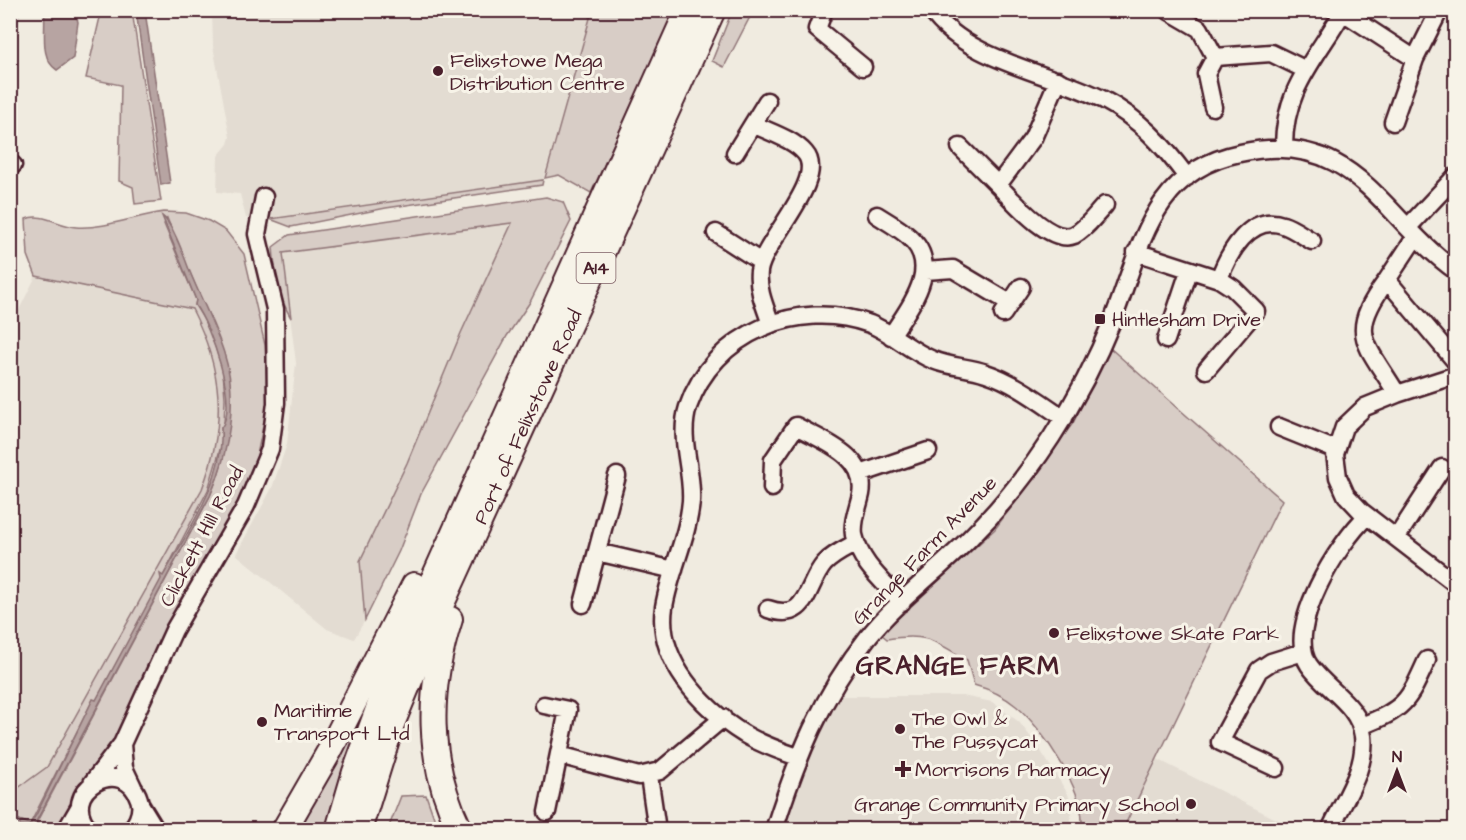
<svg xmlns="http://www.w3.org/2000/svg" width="1466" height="840" font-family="'Architects Daughter',sans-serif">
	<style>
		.built { fill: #e3dcd2 }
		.green { fill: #d8cdc6; stroke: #917678; stroke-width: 1.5 }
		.water { fill: #b7a4a2; stroke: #8b6f72; stroke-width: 1.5 }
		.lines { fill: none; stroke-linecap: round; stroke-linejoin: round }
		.minor-casing { stroke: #4a1f2b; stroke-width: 21 }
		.highway-casing { stroke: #4a1f2b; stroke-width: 28 }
		.minor { stroke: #f7f3e8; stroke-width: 16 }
		.highway { stroke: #f7f3e8; stroke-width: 24 }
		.poi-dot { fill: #4a1f2b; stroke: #f7f3e8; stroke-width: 2 }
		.labels { text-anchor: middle; stroke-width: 6; stroke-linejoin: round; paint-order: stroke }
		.shield { fill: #f7f3e8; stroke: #7e5f64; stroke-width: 1.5 }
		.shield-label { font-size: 18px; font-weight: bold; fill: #4a1f2b }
		.poi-label { font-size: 20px; fill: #4a1f2b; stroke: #f7f3e8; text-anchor: start }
		.street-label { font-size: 20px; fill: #4a1f2b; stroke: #f7f3e8 }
		.district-label { font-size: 26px; font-weight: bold; letter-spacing: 1.5px; fill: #4a1f2b; stroke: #f7f3e8 }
	</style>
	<rect width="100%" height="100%" fill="#f0ebe0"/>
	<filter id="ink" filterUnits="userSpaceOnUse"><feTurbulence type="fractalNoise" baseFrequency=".0167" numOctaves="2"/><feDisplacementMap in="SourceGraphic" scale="12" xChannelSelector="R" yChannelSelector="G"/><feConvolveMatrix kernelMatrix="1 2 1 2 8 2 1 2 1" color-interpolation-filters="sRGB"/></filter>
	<g filter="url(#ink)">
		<path class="built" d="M 11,10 L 20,11 L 11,117 L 10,11 Z
			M 212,11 L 592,11 L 543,180 L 270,219 L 246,218 L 240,194 L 217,192 L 218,156 L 228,144 L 230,137 L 213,46 Z
			M 512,223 L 461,333 L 407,463 L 360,561 L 365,620 L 354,639 L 327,629 L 236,554 L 272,488 L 287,444 L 296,363 L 282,253 Z
			M 36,276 L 192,309 L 215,364 L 219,407 L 213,455 L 202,489 L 47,767 L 17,788 L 10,786 L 10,328 Z
			M 833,696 L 963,696 L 992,702 L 1019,722 L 1037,745 L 1068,794 L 1072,810 L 1069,829 L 781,830 L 795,782 Z
			M 1157,759 L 1282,822 L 1278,829 L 1123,830 Z"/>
		<path class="green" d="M 110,11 L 132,11 L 161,201 L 135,204 L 133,187 L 119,181 L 121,85 L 86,78 L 100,17 L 110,14 Z
			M 592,11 L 675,11 L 591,193 L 559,175 L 545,178 Z
			M 732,11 L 753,11 L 724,67 L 712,61 Z
			M 543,180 L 542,185 L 386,208 L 291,227 L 270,219 Z
			M 546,197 L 563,202 L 571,221 L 530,302 L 507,336 L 421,494 L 399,551 L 365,620 L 360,561 L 407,463 L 461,333 L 512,223 L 283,253 L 291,318 C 278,296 275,272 273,247 L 289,235 Z
			M 164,212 L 186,213 L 209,221 L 226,231 L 244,254 L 265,345 L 268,402 L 256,460 L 233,512 L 175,616 L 119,739 L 75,791 L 69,811 L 60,827 L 56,829 L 33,829 L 210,496 C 257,389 205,316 167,218 L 164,224 L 196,300 L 195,305 L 209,328 L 223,371 L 225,398 L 224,425 L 221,428 L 222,443 L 208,490 L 163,576 L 161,575 L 162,579 L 96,701 L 93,700 L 30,824 L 11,817 L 10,786 L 18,788 L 47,767 L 202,489 C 227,424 223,370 192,309 L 36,276 L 28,255 L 26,219 C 42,212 59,226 76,227 C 104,229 135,216 164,212 Z
			M 1110,348 L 1282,500 L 1123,829 L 1081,829 C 1089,796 1041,726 1016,706 C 1004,696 989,689 974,685 L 967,660 C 933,640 928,633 887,639 L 881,634 L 995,529 L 1073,423 Z
			M 402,632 L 333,829 L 295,830 L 343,751 Z
			M 426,795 L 438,829 L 388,829 L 401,796 Z"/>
		<path class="water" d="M 44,11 L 75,11 L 78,22 L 73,58 L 57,70 C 38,58 47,28 44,11 Z
			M 136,11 L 145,11 L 170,183 L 161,185 Z
			M 162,216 C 173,223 185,259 190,272 C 201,299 215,325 224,353 C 239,399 229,453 210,496 L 32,829 L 11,822 L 11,817 L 30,824 L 36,815 L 93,699 L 96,700 L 161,579 L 160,574 L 163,576 C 187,532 225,480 221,428 C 239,404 211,327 195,305 L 196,300 Z"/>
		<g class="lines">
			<g class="minor-casing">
				<path id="minor" d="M 824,10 L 817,29 L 863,67
					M 931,10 C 967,62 1051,72 1104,100 C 1140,119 1163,145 1187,177
					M 1169,11 L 1200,29 L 1215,57 L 1271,53 L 1306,70
					M 1343,12 L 1415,59
					M 1058,80 L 1033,138 L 998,185 C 1013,201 1051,245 1074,235 C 1086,229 1096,214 1105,205
					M 1213,107 L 1206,74 L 1215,57
					M 1393,122 L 1415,59 L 1437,15 L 1433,10
					M 753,124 C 769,132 793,139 805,153 C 828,179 764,240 759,271 C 757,289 765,307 771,324
					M 960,147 L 998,185
					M 1284,149 C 1283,89 1316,59 1344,10
					M 735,153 L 767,101
					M 10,167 L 13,165
					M 877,215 C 888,222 899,228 908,236 C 944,266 909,307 891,336
					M 1409,226 L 1456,176
					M 716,233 L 761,262
					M 1416,236 L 1387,280 L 1456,362
					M 1136,252 L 1219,279 L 1233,288 L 1256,311 L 1206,370
					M 925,271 L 953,269 L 1010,303
					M 1219,279 C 1228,254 1250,213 1283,225 C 1293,228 1303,236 1312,241
					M 1387,280 C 1346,335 1366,342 1397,394 L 1456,375
					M 1003,314 L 1021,287
					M 1166,340 L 1189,271
					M 1397,394 L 1365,407 L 1344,427 L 1335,454 L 1338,477 L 1346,495 L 1361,511 L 1456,584
					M 1279,427 L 1336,450
					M 860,474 L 928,451
					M 772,488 L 773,460 L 796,426 C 823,441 868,456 861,494 C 858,508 852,521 854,535 C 860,563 883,581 902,602
					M 1397,537 L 1442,468
					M 597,552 L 674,570
					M 583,604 L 617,476
					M 768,609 C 808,623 806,585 824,564 C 833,554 845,549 856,543
					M 544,705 L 568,710 L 547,812
					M 1361,726 C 1405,709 1408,702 1427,660
					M 122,744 L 174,630 L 246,506 L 270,449 L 276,403 L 275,309 L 257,234 L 264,197
					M 559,755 L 639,776 L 660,771 L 723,718
					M 798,757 C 780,751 761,744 744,734 C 702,708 656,660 664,607 C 670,571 688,537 691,501 C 693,469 678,439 688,407 C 713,333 798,298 870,324 C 893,333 910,351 933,360 C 950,367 969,367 986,373 C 1014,382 1040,402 1064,418
					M 1276,768 L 1220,742 L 1259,670 L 1271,662 L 1303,652
					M 649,776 L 657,830
					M 92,783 L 122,744 L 124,768 L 133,787
					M 140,804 L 156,830
					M 66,830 L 80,806
					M 90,830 C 54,791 124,753 139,799 C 143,810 138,821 131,830
					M 774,830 C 796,760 822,695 868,637 C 897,601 935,573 968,540 C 1030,479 1080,401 1113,319 C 1141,249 1151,171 1240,153 C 1356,128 1380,217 1456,271
					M 1330,830 C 1343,801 1367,769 1363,736 C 1359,704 1326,690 1309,665 C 1284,628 1339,542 1367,516"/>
			</g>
			<g class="highway-casing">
				<g id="highway">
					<path d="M 450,619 C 427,691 426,760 460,830"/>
					<path d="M 284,830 L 329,752 L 414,585"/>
					<path d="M 338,830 L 355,772 L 390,676 L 688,10"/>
					<path id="s1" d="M 359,830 L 392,724 L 439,610 L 713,10"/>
				</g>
			</g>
			<use href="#minor" class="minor"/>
			<use href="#highway" class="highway"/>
		</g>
	</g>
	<g class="poi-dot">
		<circle cx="438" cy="71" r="6"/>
		<rect x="1094" y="313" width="12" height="12" rx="3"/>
		<circle cx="1054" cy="633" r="6"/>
		<circle cx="262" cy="722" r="6"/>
		<circle cx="900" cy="729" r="6"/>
		<path d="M900 760h6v6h6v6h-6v6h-6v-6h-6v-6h6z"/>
		<circle cx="1191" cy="804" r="6"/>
	</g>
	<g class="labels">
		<rect class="shield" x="576.5" y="253" width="39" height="30" rx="4.5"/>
		<g class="shield-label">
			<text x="596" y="274">A14</text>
		</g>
		<g class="poi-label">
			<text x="450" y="67">Felixstowe Mega<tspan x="450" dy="23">Distribution Centre</tspan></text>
			<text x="1112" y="326">Hintlesham Drive</text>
			<text x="1066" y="640">Felixstowe Skate Park</text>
			<text x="274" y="717">Maritime<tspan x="274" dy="23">Transport Ltd</tspan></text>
			<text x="912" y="725">The Owl &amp;<tspan x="912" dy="23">The Pussycat</tspan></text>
			<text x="915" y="776">Morrisons Pharmacy</text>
			<text x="1179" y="811" text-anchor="end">Grange Community Primary School</text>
		</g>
		<g class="street-label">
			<text dy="7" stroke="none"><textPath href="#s1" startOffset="447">Port of Felixstowe Road</textPath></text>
			<text transform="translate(201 536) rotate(-62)" y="7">Clickett Hill Road</text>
			<text transform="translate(924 550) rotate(-46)" y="7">Grange Farm Avenue</text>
		</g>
		<g class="district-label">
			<text x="958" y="674">GRANGE FARM</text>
		</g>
	</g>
	<rect width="1466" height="840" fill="none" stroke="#f7f3e8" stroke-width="36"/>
	<rect x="18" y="18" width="1430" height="804" fill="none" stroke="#4a1f2b" stroke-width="2" filter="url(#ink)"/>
	<g transform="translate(1397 771)" stroke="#f7f3e8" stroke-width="4.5" paint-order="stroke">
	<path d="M0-4.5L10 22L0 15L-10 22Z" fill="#4a1f2b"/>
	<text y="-9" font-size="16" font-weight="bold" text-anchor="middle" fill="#4a1f2b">N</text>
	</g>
</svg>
